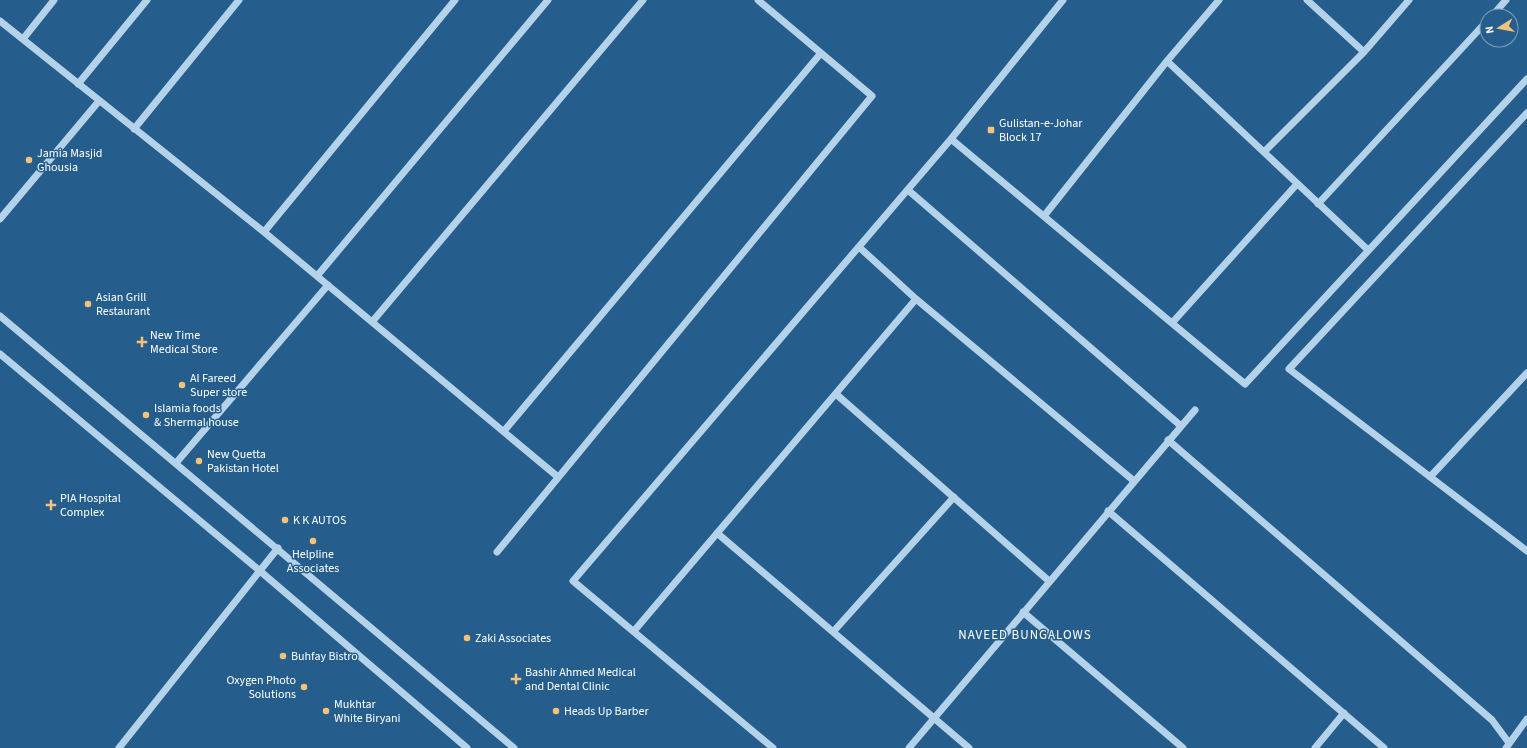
<svg xmlns="http://www.w3.org/2000/svg" width="1527" height="748" font-family="'Source Sans 3',sans-serif">
	<style>
		.lines { fill: none; stroke-linecap: round; stroke-linejoin: round }
		.minor { stroke: #b4d3ea; stroke-width: 7 }
		.poi-dot { fill: #f4c278; stroke: #255e8c; stroke-width: 1.5 }
		.labels { text-anchor: middle; stroke-width: 3; stroke-linejoin: round; paint-order: stroke }
		.poi-label { font-size: 12px; fill: #fff; stroke: #255e8c; text-anchor: start }
		.neighbourhood-label { font-size: 13px; letter-spacing: 1px; fill: #fff; stroke: #255e8c }
	</style>
	<rect width="100%" height="100%" fill="#255e8c"/>
	<g class="lines">
		<path class="minor" d="M 1307,0 L 1364,52
			M 1492,16 L 1506,0
			M 0,21 L 264,232 L 558,477
			M 23,39 L 54,0
			M 1167,61 L 1368,250
			M 78,84 L 147,0
			M 1527,113 L 1289,369 L 1527,551
			M 134,129 L 239,0
			M 951,139 L 1245,384 L 1527,79
			M 1264,152 L 1364,52 L 1409,0
			M 908,190 L 1181,426
			M 1318,204 L 1487,21
			M 1044,216 L 1167,61 L 1219,0
			M 0,219 L 99,101
			M 264,232 L 455,0
			M 859,247 L 916,299 L 1134,481
			M 317,276 L 548,0
			M 0,316 L 514,748
			M 372,322 L 643,0
			M 1172,323 L 1297,184
			M 0,354 L 260,571 L 467,748
			M 836,394 L 1049,581
			M 504,431 L 821,53
			M 1168,440 L 1492,720 L 1509,743
			M 176,463 L 328,285
			M 1430,477 L 1527,373
			M 1108,511 L 1384,748
			M 717,533 L 969,748
			M 497,552 L 872,96 L 758,0
			M 1023,612 L 1183,748
			M 634,631 L 916,299
			M 833,632 L 954,497
			M 119,748 L 278,548
			M 773,748 L 573,581 L 951,139 L 1063,0
			M 909,748 L 1195,410
			M 1315,748 L 1344,713
			M 1506,748 L 1527,719"/>
	</g>
	<g class="poi-dot">
		<rect x="987" y="126" width="8" height="8" rx="2"/>
		<circle cx="29" cy="160" r="4"/>
		<circle cx="88" cy="304" r="4"/>
		<path d="M140 336h4v4h4v4h-4v4h-4v-4h-4v-4h4z"/>
		<circle cx="182" cy="385" r="4"/>
		<circle cx="146" cy="415" r="4"/>
		<circle cx="199" cy="461" r="4"/>
		<path d="M49 499h4v4h4v4h-4v4h-4v-4h-4v-4h4z"/>
		<circle cx="285" cy="520" r="4"/>
		<circle cx="313" cy="541" r="4"/>
		<circle cx="467" cy="638" r="4"/>
		<circle cx="283" cy="656" r="4"/>
		<path d="M514 673h4v4h4v4h-4v4h-4v-4h-4v-4h4z"/>
		<circle cx="304" cy="687" r="4"/>
		<circle cx="326" cy="711" r="4"/>
		<circle cx="556" cy="711" r="4"/>
	</g>
	<g class="labels">
		<g class="poi-label">
			<text x="999" y="127">Gulistan-e-Johar<tspan x="999" dy="14">Block 17</tspan></text>
			<text x="37" y="157">Jamia Masjid<tspan x="37" dy="14">Ghousia</tspan></text>
			<text x="96" y="301">Asian Grill<tspan x="96" dy="14">Restaurant</tspan></text>
			<text x="150" y="339">New Time<tspan x="150" dy="14">Medical Store</tspan></text>
			<text x="190" y="382">Al Fareed<tspan x="190" dy="14">Super store</tspan></text>
			<text x="154" y="412">Islamia foods<tspan x="154" dy="14">&amp; Shermal house</tspan></text>
			<text x="207" y="458">New Quetta<tspan x="207" dy="14">Pakistan Hotel</tspan></text>
			<text x="60" y="502">PIA Hospital<tspan x="60" dy="14">Complex</tspan></text>
			<text x="293" y="524">K K AUTOS</text>
			<text x="313" y="558" text-anchor="middle">Helpline<tspan x="313" dy="14">Associates</tspan></text>
			<text x="475" y="642">Zaki Associates</text>
			<text x="291" y="660">Buhfay Bistro</text>
			<text x="525" y="676">Bashir Ahmed Medical<tspan x="525" dy="14">and Dental Clinic</tspan></text>
			<text x="296" y="684" text-anchor="end">Oxygen Photo<tspan x="296" dy="14">Solutions</tspan></text>
			<text x="334" y="708">Mukhtar<tspan x="334" dy="14">White Biryani</tspan></text>
			<text x="564" y="715">Heads Up Barber</text>
		</g>
		<g class="neighbourhood-label">
			<text x="1025" y="639">NAVEED BUNGALOWS</text>
		</g>
	</g>
	<g transform="translate(1499 28) rotate(259)"><circle r="19" fill="#255e8c" stroke="#7c9eba"/>
	<path d="M0-3L7 15L0 10L-7 15Z" fill="#f4c278"/>
	<text y="-6" font-size="11" font-weight="bold" text-anchor="middle" fill="#ffffff">N</text>
	</g>
</svg>
